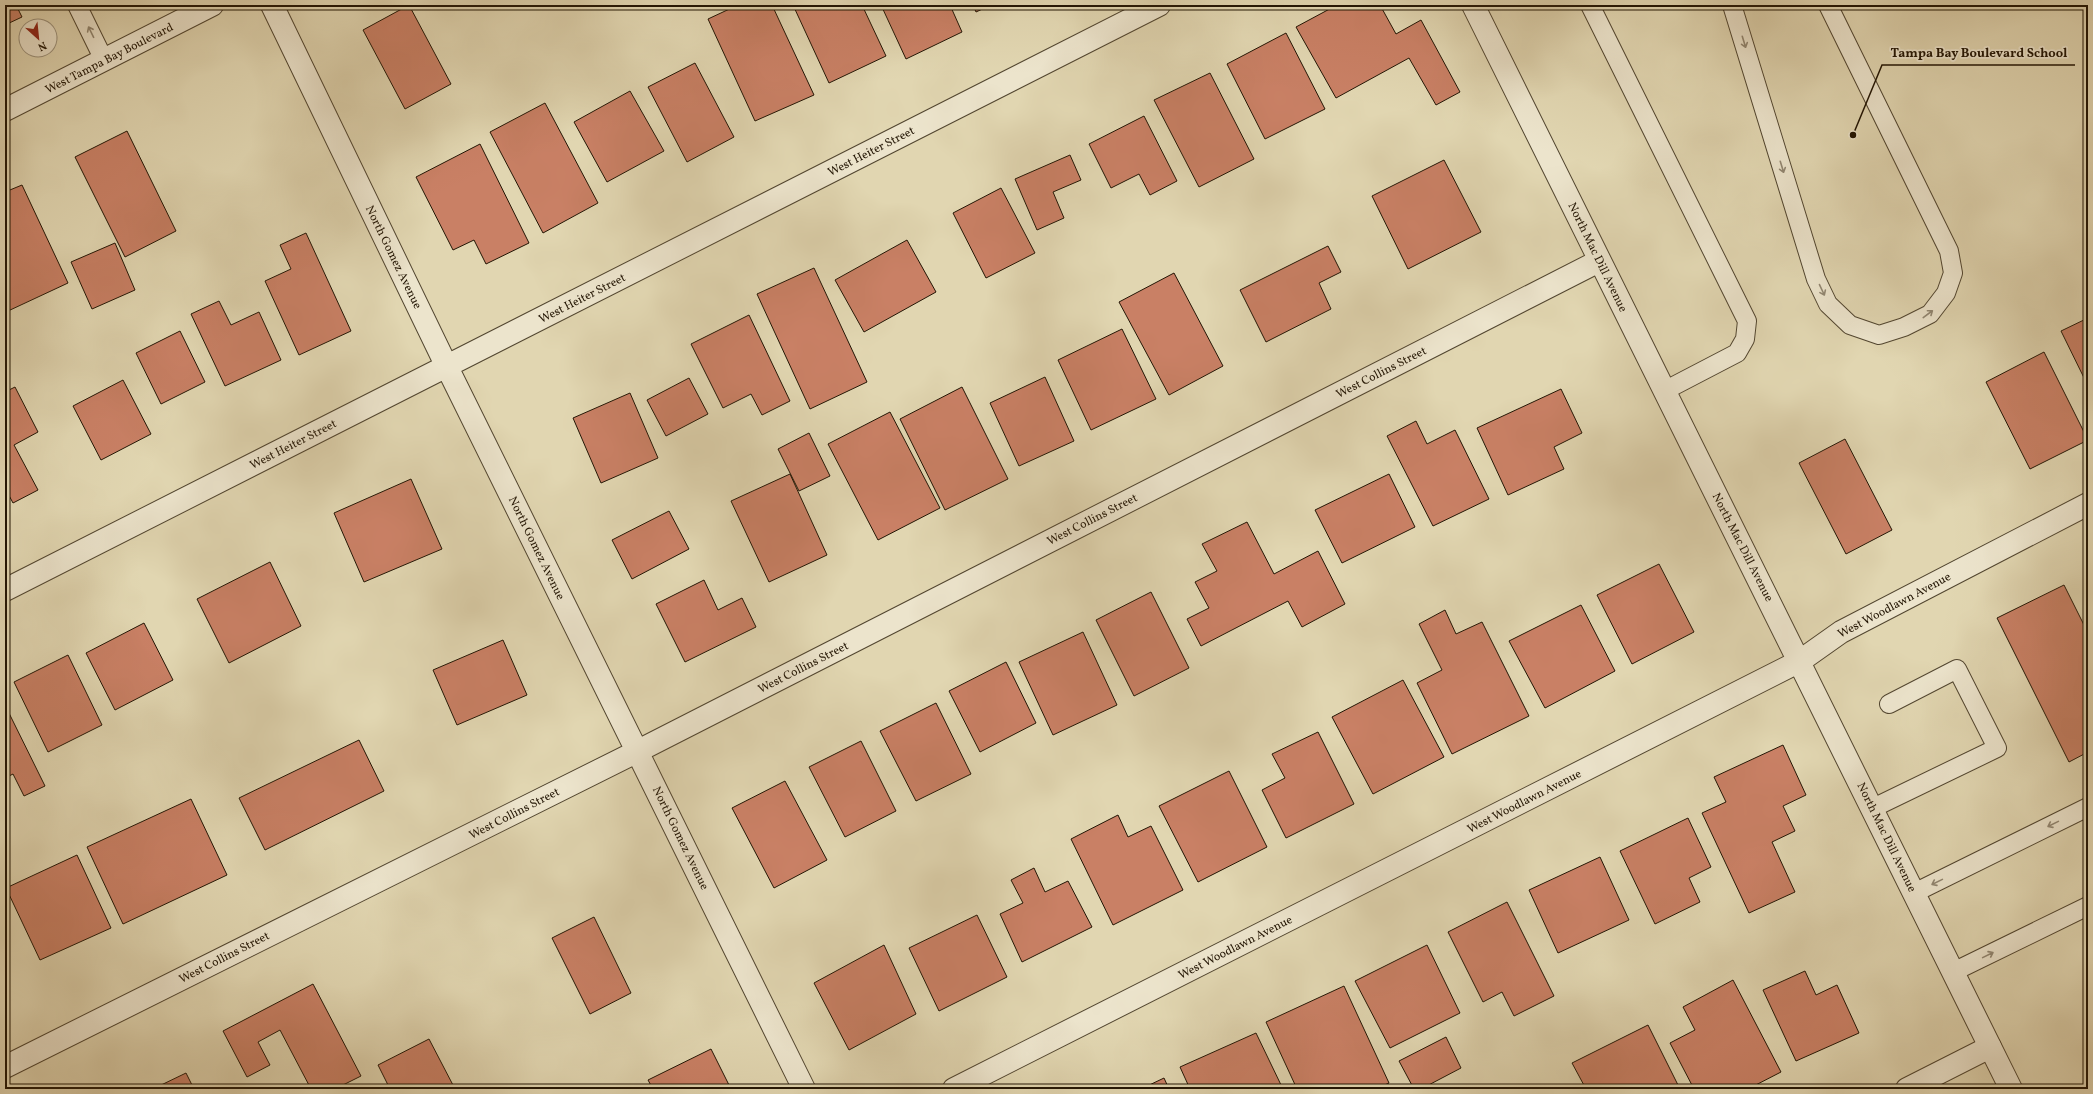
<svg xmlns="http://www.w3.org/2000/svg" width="2093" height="1094" font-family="Vollkorn,serif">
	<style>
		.building { fill: #c98065; stroke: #231605 }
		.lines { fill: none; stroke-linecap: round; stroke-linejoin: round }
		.service-casing { stroke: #524630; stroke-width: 20 }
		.minor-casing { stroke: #524630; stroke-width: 24 }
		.tertiary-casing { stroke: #524630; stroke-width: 24 }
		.service { stroke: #ece4cc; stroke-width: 18 }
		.minor { stroke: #ece4cc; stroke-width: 22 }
		.tertiary { stroke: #ece4cc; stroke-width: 22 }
		.oneway { stroke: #928772 }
		.labels { text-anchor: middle; stroke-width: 3.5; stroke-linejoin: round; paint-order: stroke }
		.street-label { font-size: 12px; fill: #231605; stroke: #ece4cc }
		.leader { fill: none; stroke: #231605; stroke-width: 1.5 }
		.callout-dot { fill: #231605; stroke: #ece4cc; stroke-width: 1.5 }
		.callout-label { font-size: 13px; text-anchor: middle; font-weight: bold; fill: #231605; stroke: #ece4cc; stroke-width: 3.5; stroke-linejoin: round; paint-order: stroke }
	</style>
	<rect width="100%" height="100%" fill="#e1d6b1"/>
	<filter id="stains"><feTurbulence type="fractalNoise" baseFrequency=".005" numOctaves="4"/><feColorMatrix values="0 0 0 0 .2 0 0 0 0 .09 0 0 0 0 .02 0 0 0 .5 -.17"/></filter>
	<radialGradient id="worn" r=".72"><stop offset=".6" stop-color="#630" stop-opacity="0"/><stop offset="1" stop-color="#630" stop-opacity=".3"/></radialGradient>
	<path class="building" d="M 5,5 L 16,5 L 22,17 L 5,25 Z
		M 409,5 L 451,84 L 405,109 L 363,30 Z
		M 738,5 L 772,5 L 814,95 L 755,121 L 708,19 Z
		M 793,5 L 862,5 L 886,56 L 829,83 Z
		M 881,5 L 950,5 L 962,32 L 906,59 Z
		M 973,5 L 991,5 L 976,12 Z
		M 1337,5 L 1380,5 L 1396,34 L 1421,20 L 1460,92 L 1436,105 L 1409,58 L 1336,98 L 1296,27 Z
		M 1286,33 L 1325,109 L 1265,139 L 1227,64 Z
		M 695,63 L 734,137 L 687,162 L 648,87 Z
		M 1210,73 L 1254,159 L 1199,187 L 1154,100 Z
		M 630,91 L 664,151 L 607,182 L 574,122 Z
		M 545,103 L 598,203 L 543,233 L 490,132 Z
		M 1144,116 L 1177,181 L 1150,195 L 1139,174 L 1111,188 L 1089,144 Z
		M 127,131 L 176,231 L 125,257 L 75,157 Z
		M 480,144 L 529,243 L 486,264 L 474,240 L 453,250 L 416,177 Z
		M 1070,155 L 1081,180 L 1053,192 L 1064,218 L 1037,230 L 1015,179 Z
		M 1444,160 L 1481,232 L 1408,269 L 1372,196 Z
		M 22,185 L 68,283 L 8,311 L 5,304 L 5,192 Z
		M 1001,188 L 1035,253 L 986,278 L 953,213 Z
		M 306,233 L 351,331 L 299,355 L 265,281 L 291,269 L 280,245 Z
		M 907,240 L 936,292 L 864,332 L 835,280 Z
		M 115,243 L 135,290 L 92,309 L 71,262 Z
		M 1328,246 L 1341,272 L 1319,283 L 1331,309 L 1266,342 L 1240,290 Z
		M 814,268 L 867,382 L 810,409 L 757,294 Z
		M 1174,273 L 1223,366 L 1169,395 L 1119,302 Z
		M 219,301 L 231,325 L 259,312 L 281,360 L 225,386 L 191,314 Z
		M 749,315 L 790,401 L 762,415 L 751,394 L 723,408 L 691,344 Z
		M 2088,318 L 2088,386 L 2061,331 Z
		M 1122,329 L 1156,399 L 1091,430 L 1058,360 Z
		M 180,331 L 205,382 L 161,404 L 136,353 Z
		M 2044,352 L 2088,440 L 2030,469 L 1986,382 Z
		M 1045,377 L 1074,441 L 1019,466 L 990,403 Z
		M 689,378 L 708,414 L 666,436 L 647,400 Z
		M 123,380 L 151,434 L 101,460 L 73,406 Z
		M 15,387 L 38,432 L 14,445 L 38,490 L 13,503 L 5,488 L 5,392 Z
		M 962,387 L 1008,479 L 945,510 L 900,419 Z
		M 1561,389 L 1582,433 L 1554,447 L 1564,469 L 1508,495 L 1477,428 Z
		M 630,393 L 658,458 L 601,483 L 573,418 Z
		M 890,412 L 940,508 L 878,540 L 828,444 Z
		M 1416,421 L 1427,444 L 1455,430 L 1489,499 L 1433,526 L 1387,436 Z
		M 809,433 L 830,476 L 799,491 L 778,449 Z
		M 1845,439 L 1892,530 L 1846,554 L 1799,463 Z
		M 790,474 L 827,555 L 769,582 L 731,501 Z
		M 1389,474 L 1415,527 L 1342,563 L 1315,510 Z
		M 411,479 L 442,549 L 364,582 L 334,513 Z
		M 669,511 L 689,549 L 632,579 L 612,540 Z
		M 1247,522 L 1274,574 L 1318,551 L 1345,604 L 1302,627 L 1288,601 L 1201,646 L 1187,619 L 1209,608 L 1195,582 L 1217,571 L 1202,544 Z
		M 270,562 L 301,626 L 229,663 L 197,599 Z
		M 1659,564 L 1694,632 L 1632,664 L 1597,595 Z
		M 704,580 L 718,610 L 742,598 L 756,627 L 685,662 L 656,604 Z
		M 2064,585 L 2088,633 L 2088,752 L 2069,762 L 1997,618 Z
		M 1151,592 L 1189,668 L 1134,696 L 1096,620 Z
		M 1581,605 L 1615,671 L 1545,708 L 1509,641 Z
		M 1445,610 L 1456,634 L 1482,622 L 1529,716 L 1452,754 L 1417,683 L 1442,670 L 1419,624 Z
		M 144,623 L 173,680 L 115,710 L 86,653 Z
		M 1083,632 L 1117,705 L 1053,735 L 1019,662 Z
		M 503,640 L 527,695 L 457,725 L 433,670 Z
		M 68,655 L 102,725 L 48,752 L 14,682 Z
		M 1006,662 L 1036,723 L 980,752 L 949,691 Z
		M 1403,680 L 1444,757 L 1373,794 L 1332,717 Z
		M 936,703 L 971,774 L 916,801 L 880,731 Z
		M 5,705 L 45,786 L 24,796 L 13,774 L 5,778 Z
		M 1318,732 L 1354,804 L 1286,838 L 1262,790 L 1285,778 L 1272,754 Z
		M 359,740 L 384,791 L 265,850 L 239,798 Z
		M 861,741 L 896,811 L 845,837 L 809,767 Z
		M 1783,745 L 1806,795 L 1783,806 L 1795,831 L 1772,842 L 1795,892 L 1749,913 L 1702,813 L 1726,802 L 1714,777 Z
		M 1229,771 L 1267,847 L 1198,882 L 1159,806 Z
		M 785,781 L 827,860 L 774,888 L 732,808 Z
		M 191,799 L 227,875 L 123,924 L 87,847 Z
		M 1118,815 L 1128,837 L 1151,826 L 1183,890 L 1113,925 L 1071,839 Z
		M 1688,818 L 1711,867 L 1689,878 L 1700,902 L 1655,924 L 1620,851 Z
		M 77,855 L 111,928 L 40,960 L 6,888 Z
		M 1600,857 L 1629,920 L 1558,953 L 1529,890 Z
		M 1034,868 L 1045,892 L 1068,881 L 1092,927 L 1022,962 L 1000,914 L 1023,903 L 1011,880 Z
		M 1507,902 L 1554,996 L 1514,1016 L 1502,992 L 1483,1002 L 1448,932 Z
		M 977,915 L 1007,977 L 939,1011 L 909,948 Z
		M 594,917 L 631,993 L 590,1014 L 552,938 Z
		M 884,945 L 916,1014 L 849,1050 L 814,983 Z
		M 1427,945 L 1460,1013 L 1390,1048 L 1355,981 Z
		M 1805,971 L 1816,995 L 1837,985 L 1859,1033 L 1796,1061 L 1763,990 Z
		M 1733,980 L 1781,1072 L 1748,1089 L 1694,1089 L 1670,1043 L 1695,1030 L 1683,1007 Z
		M 313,984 L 361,1076 L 335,1089 L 311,1089 L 280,1030 L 258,1042 L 270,1065 L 247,1077 L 223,1031 Z
		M 1344,986 L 1389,1083 L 1376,1089 L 1297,1089 L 1266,1022 Z
		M 1648,1025 L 1680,1089 L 1586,1089 L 1572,1063 Z
		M 1256,1033 L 1282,1087 L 1278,1089 L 1190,1089 L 1180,1067 Z
		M 1446,1037 L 1461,1068 L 1421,1089 L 1414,1089 L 1399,1061 Z
		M 429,1039 L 454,1087 L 450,1089 L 390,1089 L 378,1065 Z
		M 711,1049 L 731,1089 L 653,1089 L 648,1080 Z
		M 186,1073 L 194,1089 L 158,1089 L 157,1087 Z
		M 1164,1078 L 1169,1089 L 1141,1089 Z"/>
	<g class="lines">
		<g class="service-casing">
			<path id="service" d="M 77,5 L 104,60
				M 1590,5 L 1747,321 L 1745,339 L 1737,353 L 1664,391
				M 1732,5 L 1816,279 L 1828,304 L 1850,325 L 1879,335 L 1904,327 L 1930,314 L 1946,293 L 1953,273 L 1949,251 L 1828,5
				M 1873,808 L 1997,748 L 1957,669 L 1889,704
				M 1914,893 L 2088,807
				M 1953,972 L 2088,906"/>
		</g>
		<g class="minor-casing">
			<path id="minor" d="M 272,5 L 447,367 L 804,1089
				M 5,590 L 1159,5
				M 5,1067 L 638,751 L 1599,261
				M 954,1089 L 1800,661 L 1841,632 L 2088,504
				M 1907,1089 L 1990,1047"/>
		</g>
		<g class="tertiary-casing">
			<path id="tertiary" d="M 1473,5 L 2011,1089
				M 5,110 L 212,5"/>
		</g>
		<use href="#service" class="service"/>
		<use href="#minor" class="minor"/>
		<use href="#tertiary" class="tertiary"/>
	</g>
	<defs><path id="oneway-shaft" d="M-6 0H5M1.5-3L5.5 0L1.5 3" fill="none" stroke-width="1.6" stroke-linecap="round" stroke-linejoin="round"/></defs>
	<g class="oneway">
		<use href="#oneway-shaft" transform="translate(91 32) rotate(-116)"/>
		<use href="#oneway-shaft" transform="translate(1744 42) rotate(73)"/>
		<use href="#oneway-shaft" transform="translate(1782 167) rotate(73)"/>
		<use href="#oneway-shaft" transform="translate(1822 290) rotate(65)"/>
		<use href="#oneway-shaft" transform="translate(1928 314) rotate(-37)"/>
		<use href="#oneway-shaft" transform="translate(2053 824) rotate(154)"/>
		<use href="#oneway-shaft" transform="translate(1937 882) rotate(154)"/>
		<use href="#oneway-shaft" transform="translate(1988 955) rotate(-26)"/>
	</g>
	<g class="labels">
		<g class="street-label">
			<text transform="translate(109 58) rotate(-27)" y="4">West Tampa Bay Boulevard</text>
			<text transform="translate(871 151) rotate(-27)" y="4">West Heiter Street</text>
			<text transform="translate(394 257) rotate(64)" y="4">North Gomez Avenue</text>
			<text transform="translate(1598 257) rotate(64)" y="4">North Mac Dill Avenue</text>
			<text transform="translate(582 298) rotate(-27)" y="4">West Heiter Street</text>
			<text transform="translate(1381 372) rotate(-27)" y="4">West Collins Street</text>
			<text transform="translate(293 444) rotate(-27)" y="4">West Heiter Street</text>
			<text transform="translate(1092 519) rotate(-27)" y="4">West Collins Street</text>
			<text transform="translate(1743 547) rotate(63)" y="4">North Mac Dill Avenue</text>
			<text transform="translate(537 548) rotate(64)" y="4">North Gomez Avenue</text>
			<text transform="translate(1894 605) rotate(-28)" y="4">West Woodlawn Avenue</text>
			<text transform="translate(803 667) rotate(-27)" y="4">West Collins Street</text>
			<text transform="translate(1524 801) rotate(-27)" y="4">West Woodlawn Avenue</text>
			<text transform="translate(514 813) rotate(-27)" y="4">West Collins Street</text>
			<text transform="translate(1887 837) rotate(64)" y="4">North Mac Dill Avenue</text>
			<text transform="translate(681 838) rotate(64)" y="4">North Gomez Avenue</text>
			<text transform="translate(1235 947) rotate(-27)" y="4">West Woodlawn Avenue</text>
			<text transform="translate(224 957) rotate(-27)" y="4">West Collins Street</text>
		</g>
	</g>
	<path class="leader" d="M1853 135L1882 65H2075"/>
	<circle class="callout-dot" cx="1853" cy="135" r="4"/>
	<g class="callout-label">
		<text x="1979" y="57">Tampa Bay Boulevard School</text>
	</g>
	<rect width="2093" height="1094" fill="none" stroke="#e1d6b1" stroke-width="20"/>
	<rect x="6" y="6" width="2081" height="1082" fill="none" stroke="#231605" stroke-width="2"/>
	<rect x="10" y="10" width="2073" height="1074" fill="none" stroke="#231605"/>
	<g transform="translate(38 38) rotate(153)"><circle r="19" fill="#ece4cc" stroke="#9c927c"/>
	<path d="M0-3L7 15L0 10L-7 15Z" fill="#8f2418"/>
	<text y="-6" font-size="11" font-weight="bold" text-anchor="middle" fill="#231605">N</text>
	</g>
	<rect width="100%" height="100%" filter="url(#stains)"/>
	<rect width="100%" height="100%" fill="url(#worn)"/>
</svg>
